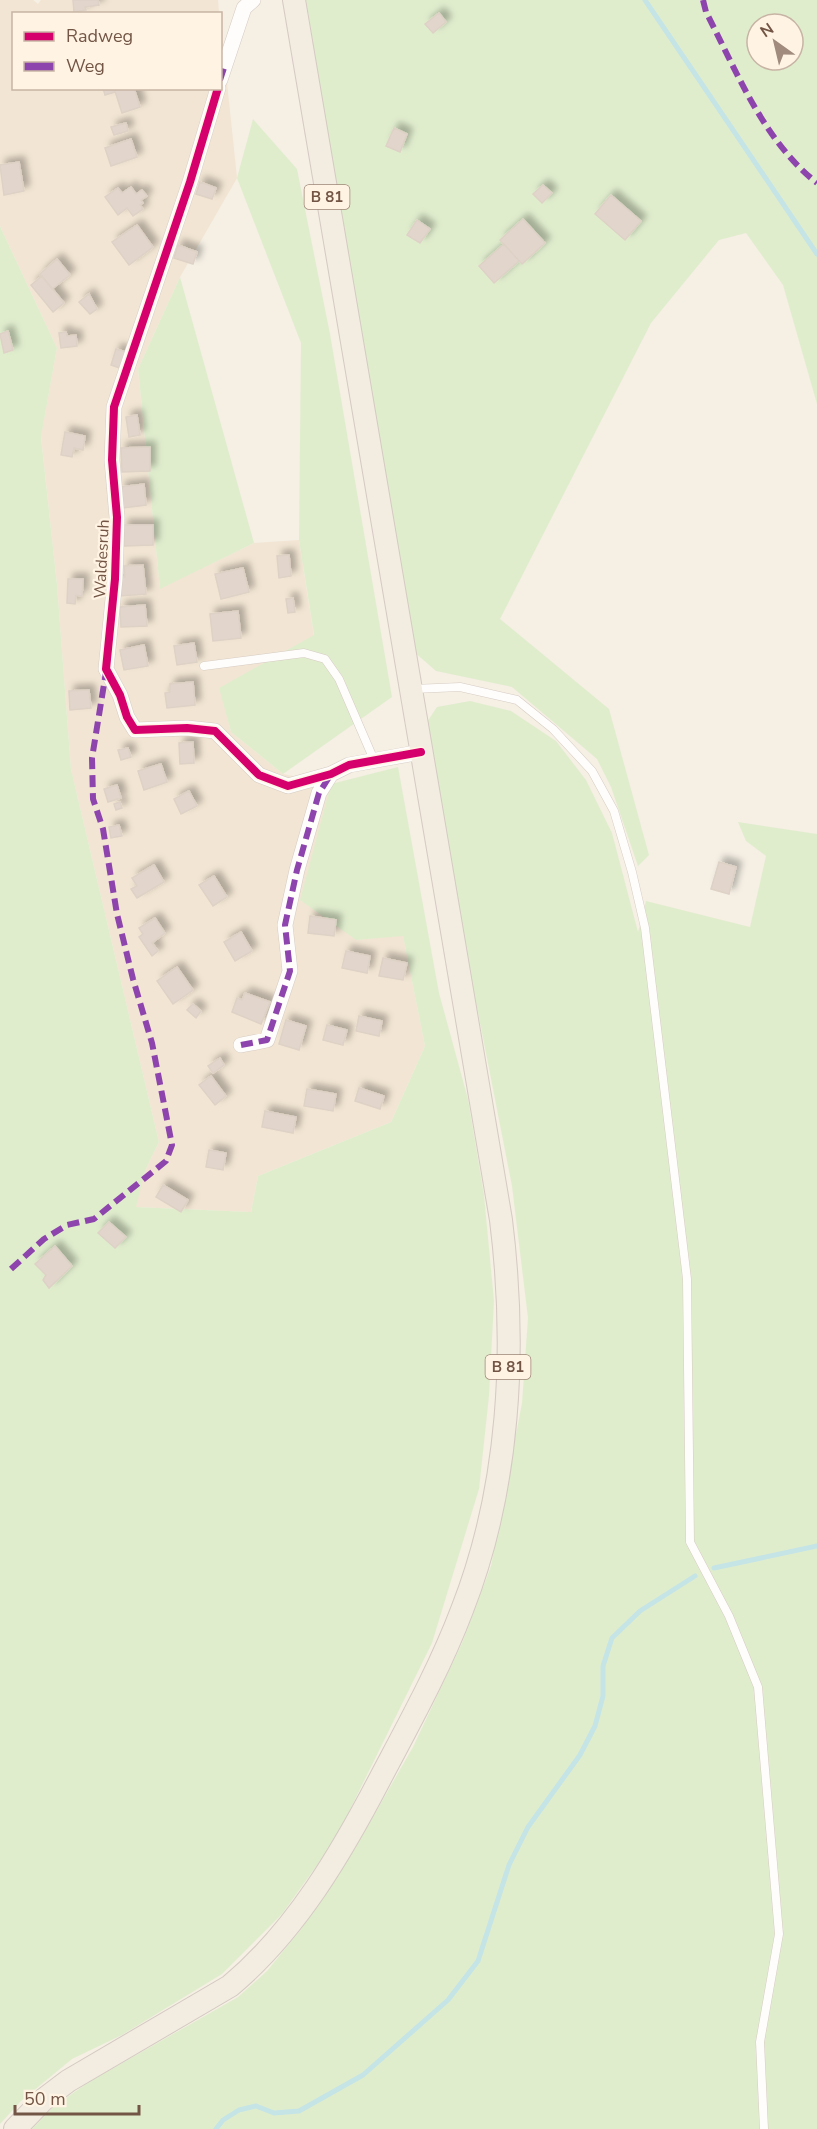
<svg xmlns="http://www.w3.org/2000/svg" width="817" height="2129" font-family="'Nunito Sans',sans-serif">
	<style>
		.residential { fill: #f2e5d3 }
		.green { fill: #e0edcd; fill-rule: evenodd }
		.lines { fill: none; stroke-linecap: round; stroke-linejoin: round }
		.stream { stroke: #c5e4e6; stroke-width: 5 }
		.building { fill: #e2d6cc; stroke: #ded1c6; stroke-width: 1.5; filter: url(#shadow) }
		.lane-casing { stroke: #d6ccc3; stroke-width: 9 }
		.street-casing { stroke: #d6ccc3; stroke-width: 16 }
		.primary-casing { stroke: #d4cac2; stroke-width: 24 }
		.lane { stroke: #fefdfb; stroke-width: 8 }
		.street { stroke: #fefdfb; stroke-width: 15 }
		.primary { stroke: #f2ece1; stroke-width: 22 }
		.quiet { stroke: #8e44ad; stroke-width: 6; stroke-dasharray: 12 6; stroke-linecap: butt }
		.cycleway-casing { stroke: #fff4e4; stroke-width: 11 }
		.cycleway { stroke: #d6006c; stroke-width: 8 }
		.labels { text-anchor: middle; stroke-width: 4.5; stroke-linejoin: round; paint-order: stroke }
		.shield { fill: #fff4e4; stroke: #9d8575; stroke-width: 1.5 }
		.shield-label { font-size: 15px; font-weight: bold; fill: #735545 }
		.street-label { font-size: 16px; fill: #735545; stroke: #fff4e4 }
	</style>
	<defs>
		<filter id="shadow"><feDropShadow dx="5.5" dy="-5.5" stdDeviation="3" flood-color="#0004"/></filter>
	</defs>
	<rect width="100%" height="100%" fill="#f5efe4"/>
	<path class="residential" d="M 0,0 L 33,0 L 38,4 L 41,0 L 218,0 L 219,13 L 14,14 L 14,88 L 220,88 L 221,26 L 237,178 L 180,277 L 138,369 L 160,588 L 254,543 L 299,540 L 314,636 L 220,688 L 231,732 L 283,774 L 331,784 L 356,940 L 403,935 L 425,1046 L 391,1122 L 258,1176 L 251,1212 L 135,1207 L 145,1171 L 159,1142 L 71,769 L 57,584 L 41,436 L 57,348 L 0,226 Z"/>
	<path class="green" d="M 306,0 L 817,0 L 817,404 L 783,285 L 746,233 L 719,240 L 651,323 L 500,619 L 609,709 L 649,855 L 638,866 L 611,787 L 597,759 L 512,687 L 436,671 L 413,651 ZM 757,24 L 793,24 L 793,60 L 757,60 Z
		M 253,119 L 297,169 L 330,334 L 392,697 L 283,774 L 231,732 L 219,688 L 314,635 L 299,540 L 301,343 L 237,178 Z
		M 0,226 L 57,348 L 41,437 L 57,584 L 71,769 L 159,1142 L 145,1171 L 136,1207 L 251,1212 L 258,1176 L 391,1122 L 425,1046 L 403,936 L 356,940 L 300,900 L 331,784 L 398,767 L 439,993 L 468,1099 L 484,1195 L 494,1301 L 489,1396 L 479,1489 L 432,1643 L 335,1840 L 282,1914 L 222,1974 L 122,2035 L 72,2059 L 21,2101 L 0,2124 Z
		M 180,277 L 254,543 L 160,589 L 138,369 Z
		M 470,701 L 511,711 L 556,741 L 586,780 L 612,833 L 638,932 L 646,901 L 750,927 L 766,856 L 746,841 L 738,822 L 817,834 L 817,2129 L 32,2129 L 53,2107 L 89,2082 L 238,1997 L 267,1971 L 302,1928 L 354,1850 L 413,1747 L 462,1643 L 491,1566 L 522,1403 L 528,1318 L 512,1186 L 466,951 L 427,722 L 437,707 Z"/>
	<g class="lines">
		<path class="stream" d="M 645,0 L 817,254
			M 714,1568 L 817,1546
			M 216,2129 L 223,2120 L 239,2110 L 256,2106 L 274,2113 L 299,2111 L 363,2075 L 448,2000 L 478,1961 L 509,1865 L 528,1827 L 580,1755 L 595,1726 L 603,1696 L 603,1666 L 612,1638 L 640,1611 L 695,1576"/>
	</g>
	<path class="building" d="M 73,0 L 98,0 L 99,5 L 85,7 L 86,10 L 74,12 Z
		M 439,13 L 446,22 L 433,33 L 425,24 Z
		M 103,88 L 114,88 L 115,92 L 105,95 Z
		M 114,88 L 134,88 L 140,107 L 122,113 Z
		M 126,123 L 128,131 L 114,135 L 111,127 Z
		M 394,128 L 407,134 L 400,152 L 386,146 Z
		M 131,139 L 137,157 L 111,166 L 105,148 Z
		M 19,162 L 24,191 L 4,195 L 0,165 Z
		M 200,182 L 216,188 L 212,199 L 196,194 Z
		M 543,185 L 552,193 L 542,203 L 533,194 Z
		M 131,187 L 136,194 L 142,190 L 147,196 L 141,200 L 143,203 L 140,205 L 143,209 L 133,216 L 127,208 L 118,215 L 105,197 L 118,188 L 122,193 Z
		M 611,195 L 641,221 L 625,240 L 595,214 Z
		M 523,219 L 545,243 L 522,264 L 500,240 Z
		M 417,220 L 430,229 L 420,243 L 407,235 Z
		M 137,225 L 153,247 L 129,265 L 112,242 Z
		M 504,244 L 519,261 L 494,283 L 479,266 Z
		M 178,245 L 197,252 L 193,264 L 174,258 Z
		M 57,259 L 70,275 L 52,289 L 40,274 Z
		M 42,276 L 64,303 L 53,312 L 31,285 Z
		M 89,294 L 97,309 L 90,314 L 79,302 Z
		M 8,331 L 13,350 L 4,353 L 0,334 Z
		M 66,332 L 67,336 L 76,335 L 77,346 L 61,348 L 59,333 Z
		M 116,349 L 126,352 L 120,368 L 111,365 Z
		M 137,415 L 140,435 L 129,437 L 126,417 Z
		M 65,432 L 85,436 L 83,450 L 74,448 L 72,457 L 61,455 Z
		M 150,447 L 150,471 L 122,472 L 121,448 Z
		M 144,484 L 146,505 L 123,508 L 120,487 Z
		M 123,525 L 153,525 L 153,545 L 124,546 Z
		M 289,555 L 291,576 L 279,578 L 277,556 Z
		M 143,565 L 146,594 L 120,596 L 119,577 L 125,577 L 124,566 Z
		M 243,568 L 249,592 L 221,599 L 215,574 Z
		M 68,579 L 83,579 L 82,596 L 76,595 L 75,604 L 67,603 Z
		M 293,598 L 295,612 L 288,613 L 286,599 Z
		M 145,605 L 147,626 L 121,627 L 120,607 Z
		M 238,611 L 241,638 L 213,641 L 210,614 Z
		M 194,643 L 197,662 L 177,665 L 174,646 Z
		M 144,645 L 148,666 L 124,670 L 120,650 Z
		M 193,682 L 195,705 L 167,708 L 165,693 L 170,692 L 170,684 Z
		M 89,690 L 91,708 L 70,710 L 69,691 Z
		M 193,742 L 194,763 L 180,764 L 179,743 Z
		M 128,748 L 131,757 L 121,760 L 118,750 Z
		M 161,764 L 167,782 L 144,790 L 138,771 Z
		M 117,785 L 121,798 L 108,802 L 104,789 Z
		M 189,791 L 197,806 L 181,814 L 174,799 Z
		M 120,802 L 122,808 L 116,810 L 114,804 Z
		M 119,825 L 122,836 L 111,838 L 109,827 Z
		M 719,862 L 736,867 L 729,894 L 711,889 Z
		M 154,865 L 164,882 L 137,898 L 131,889 L 137,886 L 132,878 Z
		M 214,876 L 227,897 L 213,906 L 199,885 Z
		M 310,916 L 336,920 L 334,936 L 308,933 Z
		M 155,918 L 165,933 L 152,943 L 158,951 L 152,956 L 139,937 L 143,934 L 139,928 Z
		M 241,932 L 252,951 L 235,961 L 224,942 Z
		M 346,951 L 370,956 L 367,973 L 342,968 Z
		M 383,958 L 407,963 L 403,980 L 379,976 Z
		M 177,967 L 193,990 L 173,1004 L 157,981 Z
		M 245,993 L 270,1002 L 261,1024 L 232,1012 L 237,998 L 242,1000 Z
		M 193,1004 L 201,1011 L 196,1018 L 187,1010 Z
		M 359,1016 L 382,1021 L 379,1036 L 356,1031 Z
		M 286,1020 L 306,1026 L 299,1050 L 279,1044 Z
		M 327,1025 L 347,1030 L 343,1045 L 323,1040 Z
		M 220,1058 L 224,1065 L 213,1073 L 208,1066 Z
		M 211,1076 L 226,1096 L 215,1105 L 199,1085 Z
		M 359,1088 L 384,1096 L 380,1109 L 355,1101 Z
		M 307,1089 L 336,1094 L 333,1111 L 304,1106 Z
		M 265,1111 L 296,1117 L 293,1133 L 262,1127 Z
		M 209,1150 L 226,1153 L 223,1170 L 206,1167 Z
		M 163,1185 L 188,1200 L 181,1212 L 156,1197 Z
		M 109,1222 L 126,1237 L 115,1248 L 98,1233 Z
		M 55,1246 L 72,1266 L 49,1288 L 43,1280 L 46,1275 L 35,1264 Z"/>
	<g class="lines">
		<g class="lane-casing">
			<path id="lane" d="M 204,666 L 304,653 L 325,659 L 339,679 L 374,760
				M 413,689 L 460,687 L 517,700 L 553,729 L 592,771 L 614,811 L 632,872 L 645,928 L 687,1279 L 690,1542 L 729,1616 L 758,1687 L 779,1934 L 760,2042 L 764,2129"/>
		</g>
		<g class="street-casing">
			<path id="street" d="M 220,80 L 244,8 L 253,0
				M 218,88 L 190,182 L 114,407 L 112,460 L 117,517 L 115,579 L 106,669 L 120,695 L 127,717 L 135,730 L 187,728 L 215,731 L 259,775 L 288,786 L 331,774 L 349,765 L 421,752
				M 241,1045 L 267,1040 L 290,971 L 285,925 L 297,870 L 319,793 L 331,774"/>
		</g>
		<g class="primary-casing">
			<path id="primary" d="M 15,2129 L 43,2100 L 68,2081 L 230,1986 C 296,1931 342,1852 381,1777 C 410,1722 440,1668 462,1610 C 510,1488 517,1349 501,1220 L 294,0"/>
		</g>
		<use href="#lane" class="lane"/>
		<use href="#street" class="street"/>
		<use href="#primary" class="primary"/>
		<path class="quiet" d="M 703,0 L 706,12 C 737,72 763,140 817,183
			M 220,80 L 225,65
			M 241,1045 L 267,1040 L 290,971 L 285,925 L 297,870 L 319,793 L 331,774
			M 11,1269 L 44,1239 L 67,1225 L 94,1219 L 166,1161 L 172,1145 L 152,1043 L 133,979 L 117,914 L 103,829 L 93,799 L 92,758 L 106,672"/>
		<g class="cycleway-casing">
			<path id="cycleway" d="M 218,88 L 190,182 L 114,407 L 112,460 L 117,517 L 115,579 L 106,669 L 120,695 L 127,717 L 135,730 L 187,728 L 215,731 L 259,775 L 288,786 L 331,774 L 349,765 L 421,752"/>
		</g>
		<use href="#cycleway" class="cycleway"/>
	</g>
	<g class="labels">
		<g class="shield">
			<rect x="304.5" y="185" width="45" height="24" rx="4.5"/>
			<rect x="485.5" y="1355" width="45" height="24" rx="4.5"/>
		</g>
		<g class="shield-label">
			<text x="327" y="202">B 81</text>
			<text x="508" y="1372">B 81</text>
		</g>
		<g class="street-label">
			<text transform="translate(101 559) rotate(-87)" y="6">Waldesruh</text>
		</g>
	</g>
	<rect x="12" y="12" width="210" height="78" fill="#fff4e4" stroke="#c7b4a4" stroke-width="1.5"/>
	<rect x="24" y="32" width="30" height="9" fill="#d6006c" stroke="#c7b4a4" stroke-width="1.5"/>
	<text x="66" y="42" font-size="18" fill="#735545">Radweg</text>
	<rect x="24" y="62" width="30" height="9" fill="#8e44ad" stroke="#c7b4a4" stroke-width="1.5"/>
	<text x="66" y="72" font-size="18" fill="#735545">Weg</text>
	<g transform="translate(775 42) rotate(326)"><circle r="28" fill="#fff4e4" stroke="#c7b4a4" stroke-width="1.5"/>
	<path d="M0-4.5L10 22L0 15L-10 22Z" fill="#a08b7d"/>
	<text y="-9" font-size="16" font-weight="bold" text-anchor="middle" fill="#735545">N</text>
	</g>
	<path d="M15 2105v9h124v-9" fill="none" stroke="#735545" stroke-width="3"/>
	<text x="24" y="2105" font-size="18" fill="#735545" stroke="#fff4e4" stroke-width="4.5" paint-order="stroke">50 m</text>
</svg>
